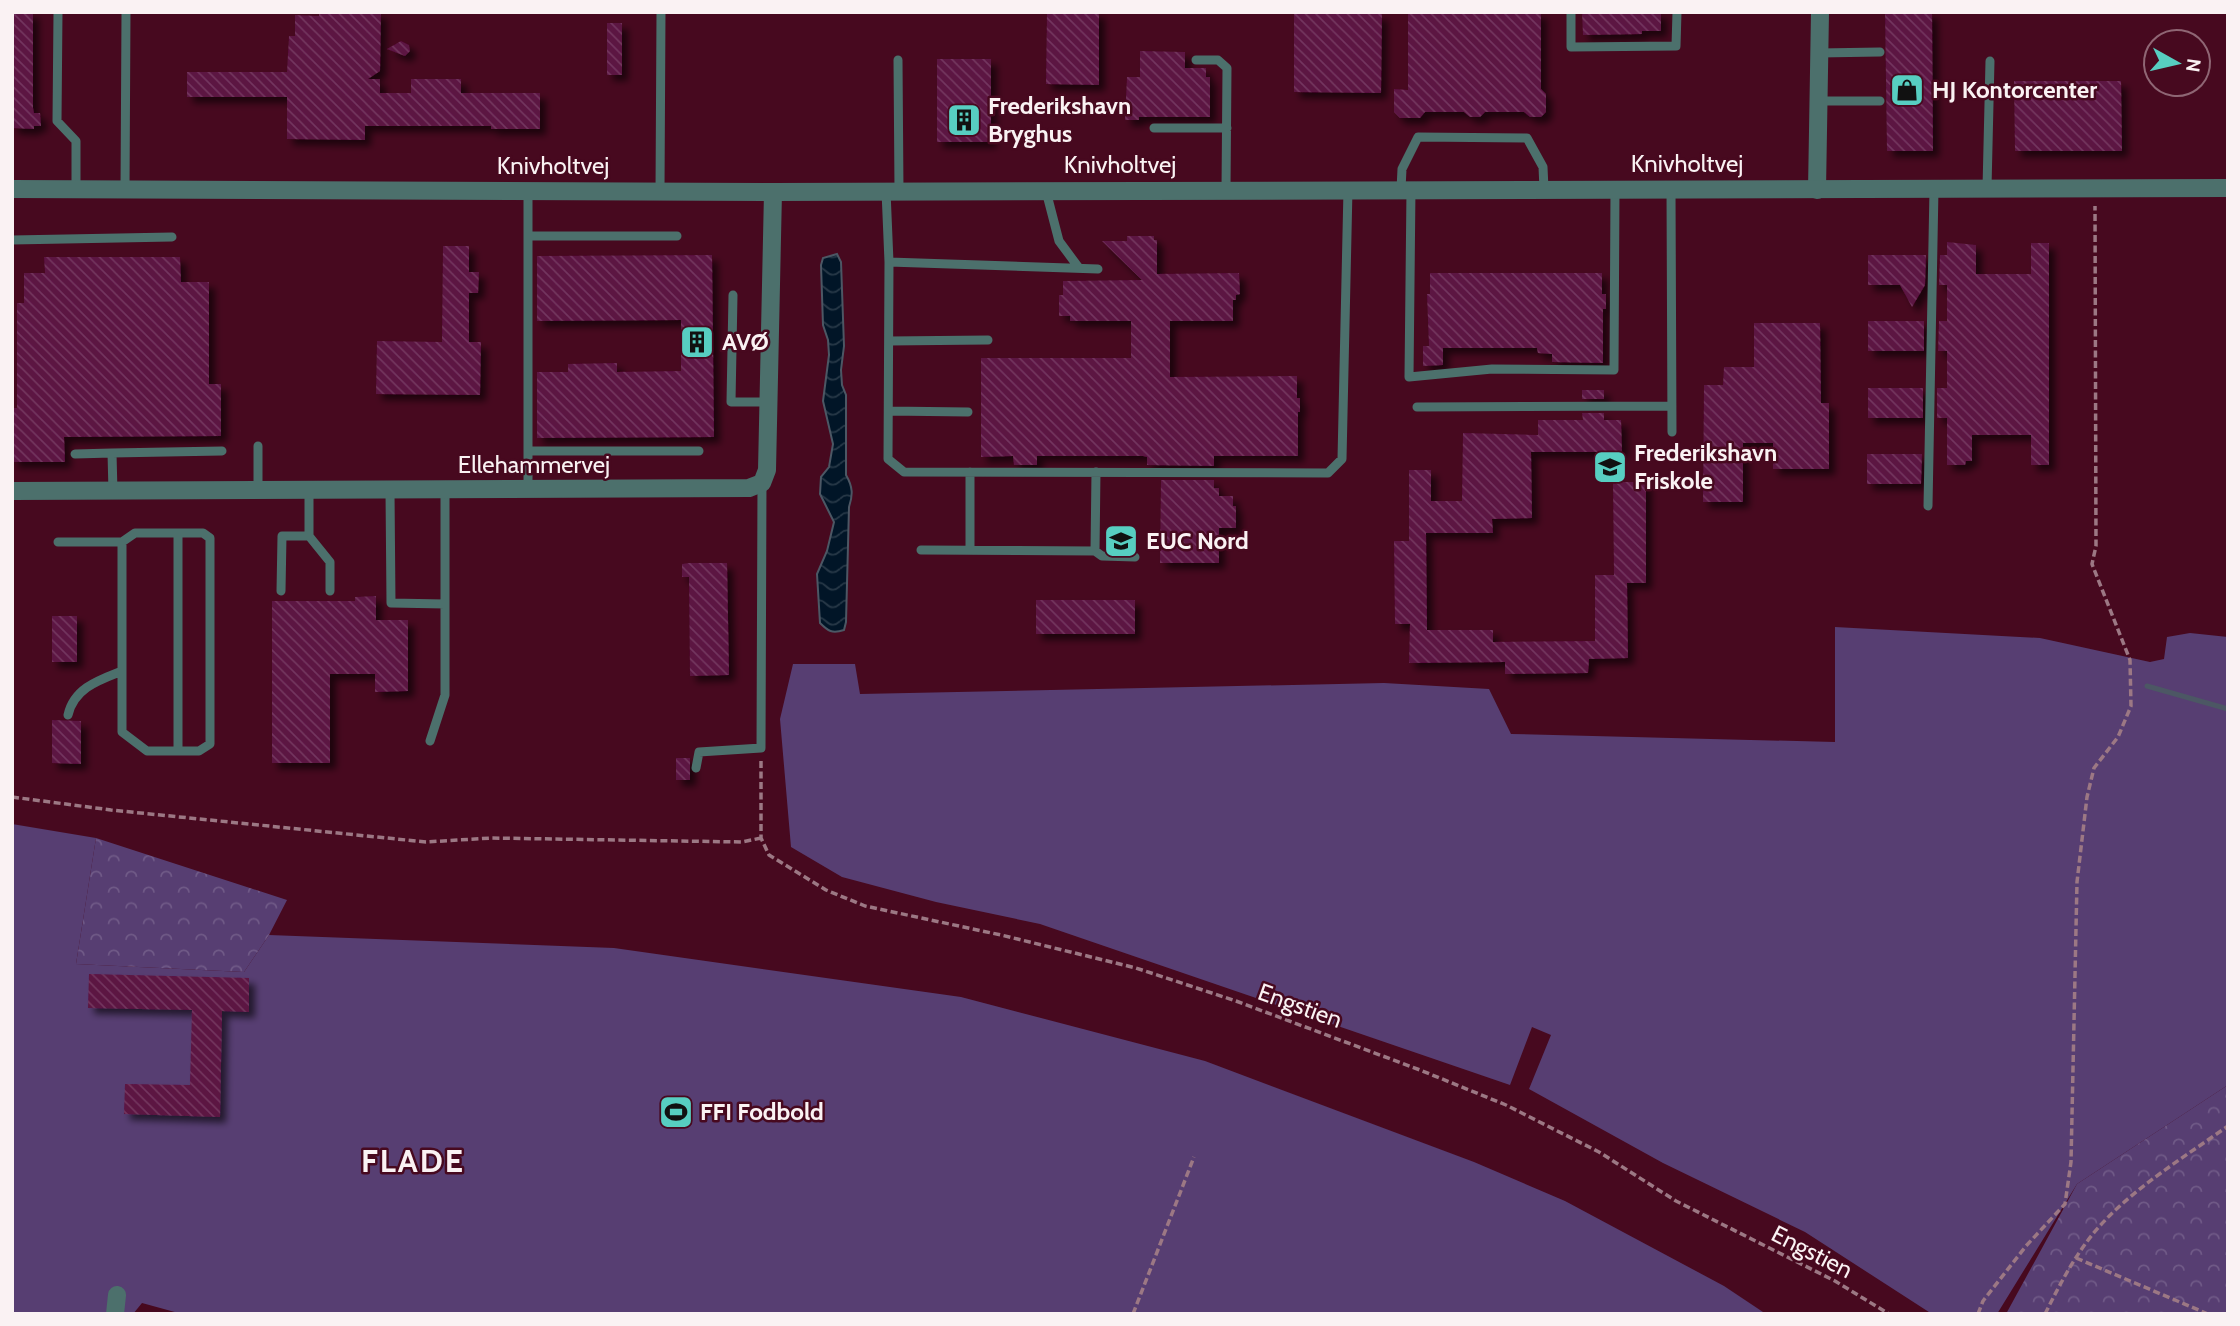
<svg xmlns="http://www.w3.org/2000/svg" width="2240" height="1326" font-family="Cabin,sans-serif">
	<style>
		.green { fill: #573e72 }
		.forest { fill: url(#forest-crowns) }
		.water { fill: url(#water-waves); stroke: #4c5764; stroke-width: 2 }
		.lines { fill: none; stroke-linecap: round; stroke-linejoin: round }
		.stream { stroke: #4c5764; stroke-width: 5 }
		.building { fill: url(#building-back-hatch); filter: url(#shadow) }
		.path { stroke: #9c7884; stroke-width: 3.5; stroke-dasharray: 7 3.5; stroke-linecap: butt }
		.service { stroke: #4c706c; stroke-width: 9 }
		.minor { stroke: #4c706c; stroke-width: 18 }
		.tertiary { stroke: #4c706c; stroke-width: 18 }
		.labels { text-anchor: middle; stroke-width: 5; stroke-linejoin: round; paint-order: stroke }
		.poi-label { font-size: 24px; font-weight: bold; fill: #faf2f3; stroke: #47091f; text-anchor: start }
		.street-label { font-size: 24px; fill: #faf2f3; stroke: #47091f }
		.district-label { font-size: 32px; font-weight: bold; letter-spacing: 2px; fill: #faf2f3; stroke: #47091f }
	</style>
	<defs>
		<pattern id="forest-crowns" width="20" height="18" patternUnits="userSpaceOnUse" patternTransform="scale(1.75)"><rect width="20" height="18" fill="#573e72"/><path d="M2 6a3 3 0 1 1 6 0M12 15a3 3 0 1 1 6 0" fill="none" stroke="#705a87"/></pattern>
		<pattern id="water-waves" width="16" height="10" patternUnits="userSpaceOnUse" patternTransform="scale(1.75)"><rect width="16" height="10" fill="#011527"/><path d="M0 5q4-4 8 0t8 0" fill="none" stroke="#273847"/></pattern>
		<pattern id="building-back-hatch" width="6" height="6" patternUnits="userSpaceOnUse" patternTransform="scale(1.75)"><rect width="6" height="6" fill="#5b1342"/><path d="M-1 5l2 2M0 0l6 6M5-1l2 2" fill="none" stroke="#73365e"/></pattern>
		<filter id="shadow"><feDropShadow dx="6" dy="6" stdDeviation="3.5" flood-color="#0009"/></filter>
	</defs>
	<rect width="100%" height="100%" fill="#47091f"/>
	<path class="green" d="M 1835,627 L 2040,638 L 2150,662 L 2164,659 L 2167,637 L 2190,633 L 2228,637 L 2228,1085 L 2077,1184 L 1997,1314 L 1972,1314 L 1969,1312 L 1966,1314 L 1932,1314 L 1805,1232 L 1663,1163 L 1529,1089 L 1551,1035 L 1532,1027 L 1510,1085 L 1040,924 L 936,902 L 842,877 L 791,847 L 780,719 L 793,664 L 855,664 L 860,694 L 1384,683 L 1489,689 L 1511,734 L 1835,742 Z
		M 12,824 L 96,838 L 76,964 L 244,972 L 269,935 L 614,948 L 961,997 L 1205,1061 L 1474,1162 L 1565,1201 L 1724,1286 L 1766,1314 L 182,1314 L 142,1303 L 133,1314 L 12,1314 Z"/>
	<path class="forest" d="M 96,838 L 287,900 L 269,935 L 244,972 L 76,964 Z
		M 2228,1085 L 2228,1314 L 2006,1314 L 2077,1184 Z"/>
	<path class="water" d="M 837,254 L 841,262 L 844,346 L 841,370 L 842,385 L 846,395 L 846,475 C 853,487 853,495 849,507 L 846,622 L 844,630 C 832,634 828,631 820,623 L 817,574 L 827,551 L 834,522 L 820,494 L 821,477 L 829,467 L 833,444 L 823,401 L 829,355 L 828,340 L 823,325 L 821,265 L 823,258 Z"/>
	<g class="lines">
		<path class="stream" d="M 2147,686 L 2228,709"/>
	</g>
	<path class="building" d="M 12,12 L 33,12 L 33,108 L 34,113 L 40,113 L 41,126 L 34,126 L 34,129 L 12,128 Z
		M 319,12 L 381,12 L 380,71 L 368,79 L 380,79 L 380,93 L 411,93 L 411,79 L 461,79 L 461,93 L 540,93 L 540,129 L 491,129 L 491,126 L 365,126 L 365,140 L 287,139 L 287,97 L 187,97 L 187,72 L 287,72 L 289,36 L 295,36 L 295,15 L 319,16 Z
		M 1047,12 L 1099,12 L 1099,85 L 1046,84 Z
		M 1408,12 L 1541,12 L 1541,89 L 1546,94 L 1546,112 L 1541,117 L 1530,117 L 1524,112 L 1485,112 L 1480,117 L 1470,117 L 1464,112 L 1425,112 L 1420,118 L 1400,118 L 1394,112 L 1394,89 L 1408,90 Z
		M 1582,12 L 1661,12 L 1661,31 L 1642,31 L 1642,34 L 1583,35 Z
		M 1885,12 L 1932,12 L 1933,151 L 1887,151 Z
		M 1294,13 L 1382,14 L 1381,93 L 1294,92 Z
		M 607,23 L 622,23 L 622,75 L 607,75 Z
		M 401,41 L 409,45 L 410,51 L 405,56 L 387,49 Z
		M 1140,51 L 1185,52 L 1185,68 L 1206,68 L 1206,77 L 1210,77 L 1210,117 L 1139,117 L 1139,120 L 1125,120 L 1127,77 L 1140,77 Z
		M 937,59 L 991,59 L 991,142 L 937,142 Z
		M 2014,81 L 2121,81 L 2122,151 L 2015,151 Z
		M 1127,236 L 1154,236 L 1154,240 L 1157,240 L 1157,274 L 1239,273 L 1240,294 L 1236,295 L 1236,300 L 1233,300 L 1233,321 L 1170,321 L 1170,377 L 1297,376 L 1297,398 L 1300,398 L 1300,412 L 1298,412 L 1298,456 L 1214,456 L 1214,466 L 1147,465 L 1147,457 L 1143,456 L 1037,456 L 1037,465 L 1014,465 L 1013,456 L 981,457 L 981,358 L 1131,358 L 1131,321 L 1070,321 L 1070,316 L 1059,316 L 1059,295 L 1063,295 L 1063,281 L 1142,280 L 1102,241 L 1127,241 Z
		M 1947,242 L 1976,245 L 1976,274 L 2031,274 L 2031,243 L 2049,243 L 2049,465 L 2031,465 L 2031,435 L 1972,435 L 1972,461 L 1966,461 L 1965,465 L 1947,465 L 1947,418 L 1937,418 L 1937,388 L 1947,388 L 1947,351 L 1938,351 L 1939,321 L 1947,321 L 1947,285 L 1939,285 L 1940,255 L 1947,255 Z
		M 443,246 L 469,246 L 469,272 L 479,272 L 478,293 L 469,293 L 469,342 L 481,342 L 480,395 L 376,394 L 377,341 L 442,342 Z
		M 712,255 L 714,437 L 537,438 L 537,372 L 568,372 L 568,364 L 617,363 L 617,372 L 681,371 L 681,320 L 537,321 L 537,256 Z
		M 1868,255 L 1926,255 L 1925,285 L 1912,307 L 1900,285 L 1868,285 Z
		M 44,257 L 180,257 L 181,282 L 209,282 L 209,384 L 221,384 L 221,436 L 64,437 L 65,462 L 12,462 L 12,408 L 17,408 L 17,303 L 24,303 L 24,273 L 45,273 Z
		M 1430,273 L 1602,273 L 1602,294 L 1606,294 L 1606,309 L 1603,309 L 1603,363 L 1552,362 L 1552,354 L 1538,353 L 1537,348 L 1443,348 L 1443,365 L 1423,366 L 1423,346 L 1429,346 L 1427,294 L 1430,294 Z
		M 1868,321 L 1924,321 L 1924,351 L 1868,351 Z
		M 1754,323 L 1820,323 L 1821,403 L 1829,403 L 1829,469 L 1773,469 L 1773,443 L 1743,443 L 1743,502 L 1703,502 L 1704,385 L 1723,385 L 1724,367 L 1754,367 Z
		M 1868,388 L 1923,388 L 1923,418 L 1868,418 Z
		M 1582,390 L 1604,390 L 1604,399 L 1582,399 Z
		M 1582,413 L 1604,413 L 1604,420 L 1621,420 L 1622,452 L 1531,452 L 1532,518 L 1492,519 L 1493,533 L 1426,533 L 1427,630 L 1493,630 L 1493,642 L 1595,641 L 1595,575 L 1614,575 L 1613,482 L 1646,482 L 1646,583 L 1627,583 L 1628,658 L 1589,659 L 1588,673 L 1505,674 L 1505,662 L 1409,663 L 1410,624 L 1395,624 L 1394,541 L 1409,541 L 1409,470 L 1431,470 L 1431,501 L 1462,501 L 1463,433 L 1538,435 L 1538,420 L 1583,420 Z
		M 1867,454 L 1922,454 L 1921,484 L 1867,484 Z
		M 1161,480 L 1214,480 L 1214,488 L 1219,488 L 1219,496 L 1233,496 L 1233,506 L 1236,506 L 1236,528 L 1219,528 L 1219,563 L 1160,563 Z
		M 689,563 L 727,563 L 729,675 L 690,676 L 689,577 L 682,577 L 682,564 Z
		M 376,596 L 376,620 L 408,620 L 408,691 L 375,692 L 375,674 L 330,674 L 330,763 L 272,763 L 272,601 L 355,601 L 355,597 Z
		M 1036,600 L 1135,600 L 1135,634 L 1036,634 Z
		M 52,616 L 77,616 L 77,662 L 52,662 Z
		M 52,720 L 81,721 L 81,764 L 52,763 Z
		M 676,758 L 690,758 L 690,780 L 676,780 Z
		M 89,974 L 249,978 L 249,1012 L 222,1011 L 220,1117 L 124,1114 L 125,1084 L 190,1085 L 192,1010 L 88,1008 Z"/>
	<g class="lines">
		<path class="path" d="M 761,761 L 761,838 L 769,855 L 826,890 L 865,906 L 1001,935 L 1136,968 L 1236,1001 L 1420,1070 L 1506,1105 L 1599,1152 L 1676,1201 L 1835,1281 L 1889,1314
			M 12,797 L 111,810 L 426,842 L 491,838 L 742,842 L 761,838
			M 2076,1258 L 2208,1314
			M 1133,1314 L 1194,1157
			M 1978,1314 L 1983,1301 L 2026,1246 L 2065,1204 L 2071,1162 L 2077,882 L 2087,797 L 2094,768 L 2118,737 L 2131,706 L 2130,660 L 2092,564 L 2096,546 L 2095,206
			M 2045,1314 C 2059,1286 2073,1259 2092,1235 C 2127,1192 2183,1158 2228,1126"/>
		<path class="service" d="M 58,12 L 57,121 L 76,141 L 76,189
			M 1571,12 L 1571,47 L 1676,46 L 1677,12
			M 1819,53 L 1880,52
			M 898,60 L 899,191
			M 1196,60 L 1218,60 L 1227,68 L 1226,189
			M 1818,101 L 1880,101
			M 1154,128 L 1227,128
			M 1671,188 L 1672,432
			M 1987,188 L 1990,61
			M 1401,189 L 1402,169 L 1418,137 L 1527,138 L 1543,167 L 1544,189
			M 1411,189 L 1409,377 L 1492,369 L 1614,370 L 1615,189
			M 125,190 L 126,12
			M 528,191 L 528,489
			M 660,191 L 661,12
			M 886,191 L 889,262 L 888,459 L 904,472 L 1328,473 L 1342,459 L 1348,189
			M 1046,191 L 1059,241 L 1079,268
			M 528,236 L 677,236
			M 12,240 L 172,237
			M 889,262 L 1098,269
			M 733,295 L 731,402 L 769,402
			M 889,341 L 988,340
			M 1417,407 L 1672,406
			M 889,411 L 968,412
			M 528,451 L 699,451
			M 75,454 L 112,453
			M 309,490 L 309,536 L 330,562 L 330,591
			M 258,491 L 258,446
			M 390,491 L 391,603 L 445,604
			M 113,492 L 112,453 L 222,451
			M 1928,506 L 1934,189
			M 135,533 L 203,533 L 210,538 L 210,744 L 199,751 L 147,751 L 122,732 L 122,542 Z
			M 178,533 L 178,751
			M 58,542 L 122,542
			M 921,550 L 1095,551 L 1102,556 L 1135,557
			M 970,550 L 970,472
			M 1095,551 L 1096,472
			M 281,591 L 282,536 L 309,536
			M 68,715 C 74,688 99,680 122,671
			M 430,741 L 445,695 L 445,490
			M 696,768 L 699,752 L 761,748 L 762,483"/>
		<path class="minor" d="M 1817,190 L 1820,12
			M 12,491 L 749,488 L 762,483 L 767,470 L 773,192
			M 115,1314 L 117,1295"/>
		<path class="tertiary" d="M 12,189 L 773,192 L 2228,188"/>
	</g>
	<defs>
		<g id="shop-square" transform="scale(1.75)"><rect x="-9" y="-9" width="18" height="18" rx="4" fill="#57cec1" stroke="#47091f"/><path d="M-5-2.5h2.3a2.7 3.5 0 0 1 5.4 0H5L5.5 6h-11ZM-1.5-2.5h3a1.5 2.3 0 0 0-3 0Z" fill="#111"/></g>
		<g id="building-square" transform="scale(1.75)"><rect x="-9" y="-9" width="18" height="18" rx="4" fill="#57cec1" stroke="#47091f"/><path d="M-4-6H4V6H1V3H-1V6H-4ZM-2.5-4.3h1.7v1.8h-1.7ZM.8-4.3h1.7v1.8H.8ZM-2.5-1h1.7V.8h-1.7ZM.8-1h1.7V.8H.8Z" fill="#111"/></g>
		<g id="school-square" transform="scale(1.75)"><rect x="-9" y="-9" width="18" height="18" rx="4" fill="#57cec1" stroke="#47091f"/><path d="M0-5L7-2L0 1L-7-2ZM-4 1L0 2.5L4 1V4Q0 6-4 4Z" fill="#111"/></g>
		<g id="university-square" transform="scale(1.75)"><rect x="-9" y="-9" width="18" height="18" rx="4" fill="#57cec1" stroke="#47091f"/><path d="M0-5L7-2L0 1L-7-2ZM-4 1L0 2.5L4 1V4Q0 6-4 4Z" fill="#111"/></g>
		<g id="stadium-square" transform="scale(1.75)"><rect x="-9" y="-9" width="18" height="18" rx="4" fill="#57cec1" stroke="#47091f"/><path d="M0-5a6.5 5 0 1 0 0 10a6.5 5 0 1 0 0-10ZM-3.5-1.8h7v3.6h-7Z" fill="#111"/></g>
	</defs>
	<g fill-rule="evenodd">
		<use href="#shop-square" x="1907" y="90"/>
		<use href="#building-square" x="964" y="120"/>
		<use href="#building-square" x="697" y="342"/>
		<use href="#school-square" x="1610" y="467"/>
		<use href="#university-square" x="1121" y="541"/>
		<use href="#stadium-square" x="676" y="1112"/>
	</g>
	<g class="labels">
		<g class="poi-label">
			<text x="1932" y="98">HJ Kontorcenter</text>
			<text x="988" y="114">Frederikshavn<tspan x="988" dy="28">Bryghus</tspan></text>
			<text x="722" y="350">AVØ</text>
			<text x="1634" y="461">Frederikshavn<tspan x="1634" dy="28">Friskole</tspan></text>
			<text x="1146" y="549">EUC Nord</text>
			<text x="700" y="1120">FFI Fodbold</text>
		</g>
		<g class="street-label">
			<text x="1687" y="172">Knivholtvej</text>
			<text x="1120" y="173">Knivholtvej</text>
			<text x="553" y="174">Knivholtvej</text>
			<text x="534" y="473">Ellehammervej</text>
			<text transform="translate(1300 1006) rotate(20)" y="8">Engstien</text>
			<text transform="translate(1812 1252) rotate(27)" y="8">Engstien</text>
		</g>
		<g class="district-label">
			<text x="413" y="1172">FLADE</text>
		</g>
	</g>
	<rect width="2240" height="1326" fill="none" stroke="#faf2f3" stroke-width="28"/>
	<g transform="translate(2177 63) rotate(98)"><circle r="33" fill="#47091f" stroke="#8f6674" stroke-width="2"/>
	<path d="M0-5L12 26L0 18L-12 26Z" fill="#57cec1"/>
	<text y="-10" font-size="19" font-weight="bold" text-anchor="middle" fill="#faf2f3">N</text>
	</g>
</svg>
